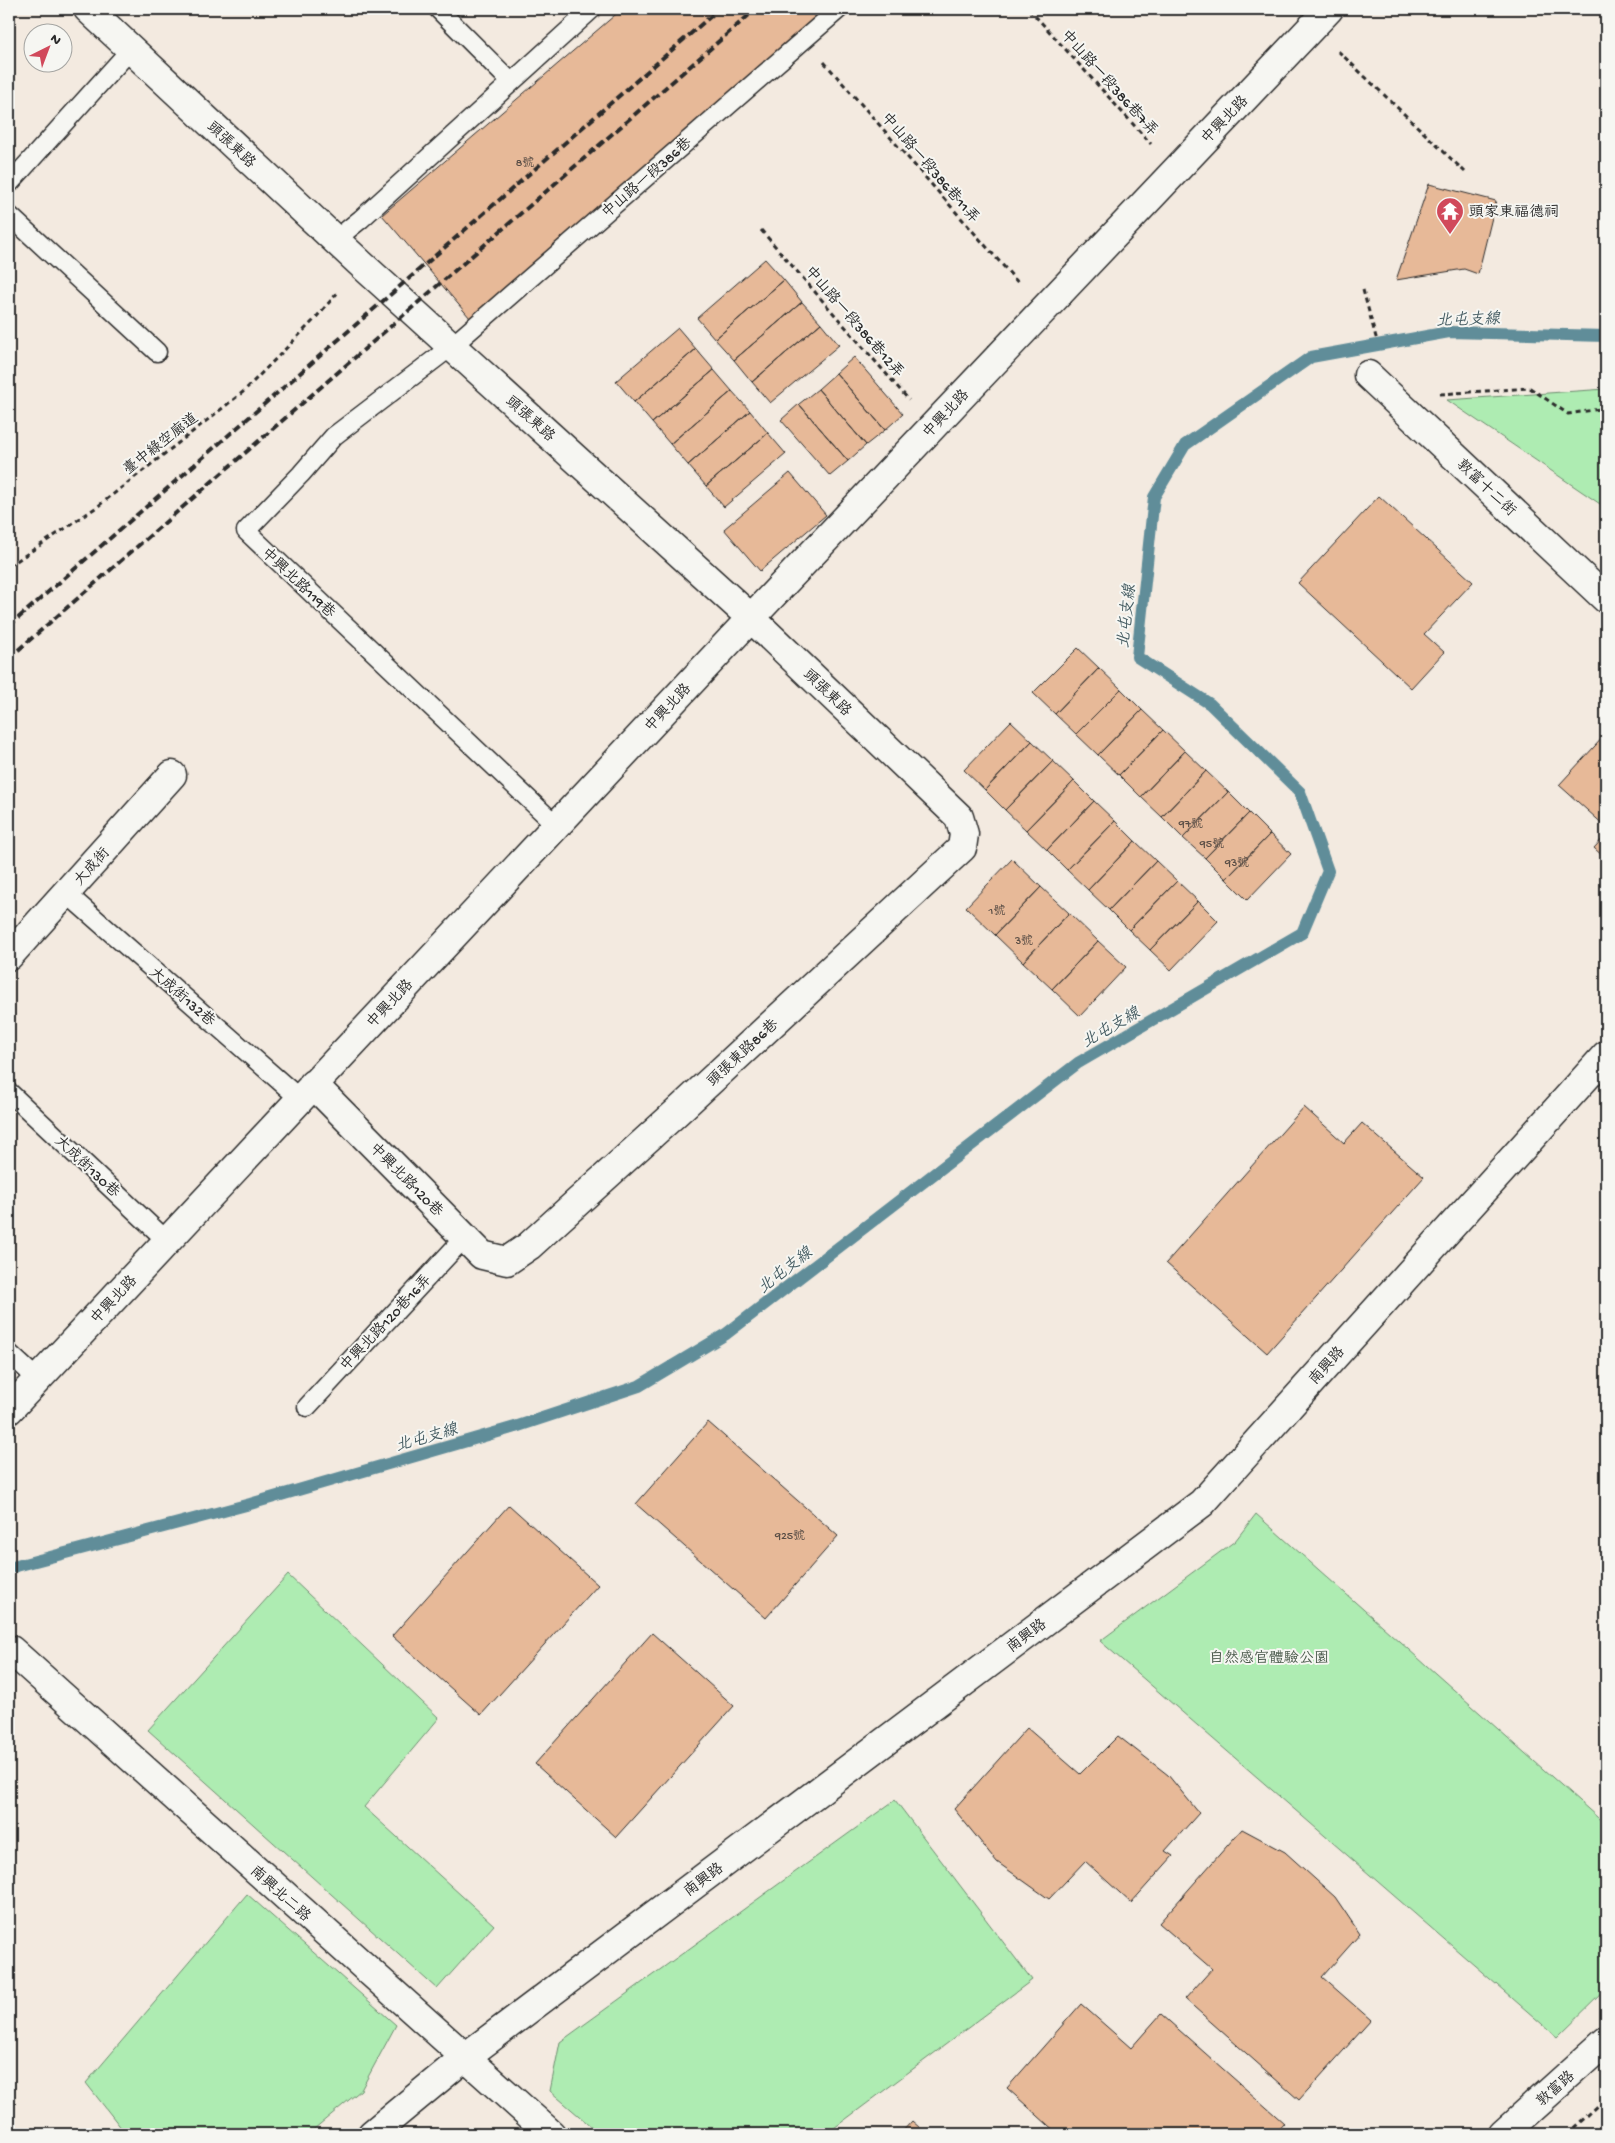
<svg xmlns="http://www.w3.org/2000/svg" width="1615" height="2143" font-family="'Gochi Hand','LXGW WenKai TC',sans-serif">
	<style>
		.green { fill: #aeecb2; stroke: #6c8c6e }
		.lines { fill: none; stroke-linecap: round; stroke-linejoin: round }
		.stream { stroke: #608d99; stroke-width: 12 }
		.building { fill: #e7b998; stroke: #2b2b2b }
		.service-casing { stroke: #2b2b2b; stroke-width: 21 }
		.minor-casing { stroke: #2b2b2b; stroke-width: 31 }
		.tertiary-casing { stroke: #2b2b2b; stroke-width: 31 }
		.path { stroke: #2b2b2b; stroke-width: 3; stroke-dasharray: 5 4; stroke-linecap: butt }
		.service { stroke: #f6f6f2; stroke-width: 18 }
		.minor { stroke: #f6f6f2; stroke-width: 28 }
		.tertiary { stroke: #f6f6f2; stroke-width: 28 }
		.rail { stroke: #2b2b2b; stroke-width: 4; stroke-dasharray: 8 4; stroke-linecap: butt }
		.labels { text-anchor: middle; stroke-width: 4; stroke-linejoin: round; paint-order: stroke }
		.number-label { font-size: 12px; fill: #5a4e46 }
		.street-label { font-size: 15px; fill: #2b2b2b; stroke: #f6f6f2 }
		.poi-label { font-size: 15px; fill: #2b2b2b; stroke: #f6f6f2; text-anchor: start }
		.park-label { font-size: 15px; fill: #4c5b4d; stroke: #f6f6f2 }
		.water-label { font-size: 16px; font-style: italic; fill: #455c62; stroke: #f6f6f2 }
	</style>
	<rect width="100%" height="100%" fill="#f3eae0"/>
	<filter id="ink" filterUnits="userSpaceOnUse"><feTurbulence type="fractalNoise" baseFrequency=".02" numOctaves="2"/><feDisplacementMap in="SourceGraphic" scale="10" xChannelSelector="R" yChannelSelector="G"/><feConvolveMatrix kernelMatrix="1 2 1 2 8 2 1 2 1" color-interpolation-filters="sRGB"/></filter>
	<g filter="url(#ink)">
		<path class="green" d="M 1606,389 L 1606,508 L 1447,400 Z
			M 1256,1514 L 1606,1825 L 1606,1989 L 1557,2037 L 1100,1641 L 1235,1541 Z
			M 288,1575 L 439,1718 L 364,1807 L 494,1925 L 437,1989 L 148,1730 Z
			M 895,1800 L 1032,1980 L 826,2134 L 600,2134 L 550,2091 L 560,2042 Z
			M 247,1894 L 396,2025 L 361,2090 L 308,2134 L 126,2134 L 86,2083 Z"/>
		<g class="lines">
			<path class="stream" d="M 9,1568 L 250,1504 L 515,1427 L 639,1386 L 726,1334 L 1078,1063 L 1302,933 L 1328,871 L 1300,792 L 1210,704 L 1137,657 L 1154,497 L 1185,445 L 1311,357 L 1449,332 L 1606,336"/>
		</g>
		<path class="building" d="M 622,9 L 829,9 L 470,318 L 382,215 Z
			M 1429,184 L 1496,201 L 1478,274 L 1464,269 L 1396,280 Z
			M 765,259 L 784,280 L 715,339 L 697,318 Z
			M 784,280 L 802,302 L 734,360 L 715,339 Z
			M 802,302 L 821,323 L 752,382 L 734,360 Z
			M 821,323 L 839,345 L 770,403 L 752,382 Z
			M 678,328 L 696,349 L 634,402 L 616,381 Z
			M 696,349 L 714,370 L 652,423 L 634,402 Z
			M 854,357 L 903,414 L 885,430 L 836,373 Z
			M 714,370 L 732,391 L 670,444 L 652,423 Z
			M 836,373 L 885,430 L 866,445 L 818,389 Z
			M 818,389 L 866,445 L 848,461 L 799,404 Z
			M 732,391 L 750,411 L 688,465 L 670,444 Z
			M 799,404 L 848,461 L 830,476 L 781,420 Z
			M 750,411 L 768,433 L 706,486 L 688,465 Z
			M 768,433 L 786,454 L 724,507 L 706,486 Z
			M 790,473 L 826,515 L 760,571 L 724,529 Z
			M 1379,496 L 1473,582 L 1424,634 L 1444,652 L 1411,688 L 1298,583 Z
			M 1078,648 L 1099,668 L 1055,714 L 1033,693 Z
			M 1099,668 L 1121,689 L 1076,734 L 1055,714 Z
			M 1121,689 L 1142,710 L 1098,755 L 1076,734 Z
			M 1142,710 L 1163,730 L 1119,775 L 1098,755 Z
			M 1011,721 L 1032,741 L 985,790 L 964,770 Z
			M 1163,730 L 1185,751 L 1141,797 L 1119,775 Z
			M 1606,734 L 1606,827 L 1559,785 Z
			M 1032,741 L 1053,761 L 1005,810 L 985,790 Z
			M 1185,751 L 1206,771 L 1162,817 L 1141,797 Z
			M 1053,761 L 1074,781 L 1026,830 L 1005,810 Z
			M 1206,771 L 1228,792 L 1183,838 L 1162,817 Z
			M 1074,781 L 1094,801 L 1047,850 L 1026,830 Z
			M 1228,792 L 1249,813 L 1205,858 L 1183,838 Z
			M 1094,801 L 1115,821 L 1067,870 L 1047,850 Z
			M 1249,813 L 1270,834 L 1226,879 L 1205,858 Z
			M 1115,821 L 1135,841 L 1088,890 L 1067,870 Z
			M 1270,834 L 1291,854 L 1247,900 L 1226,879 Z
			M 1606,835 L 1606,859 L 1594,848 Z
			M 1135,841 L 1156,861 L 1109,910 L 1088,890 Z
			M 1012,859 L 1041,887 L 995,935 L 966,907 Z
			M 1156,861 L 1177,881 L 1129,930 L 1109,910 Z
			M 1177,881 L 1198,901 L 1150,950 L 1129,930 Z
			M 1041,887 L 1069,913 L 1023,962 L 995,935 Z
			M 1198,901 L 1218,921 L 1171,970 L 1150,950 Z
			M 1069,913 L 1098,941 L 1052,989 L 1023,962 Z
			M 1098,941 L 1126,967 L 1080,1016 L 1052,989 Z
			M 1304,1107 L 1344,1143 L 1362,1123 L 1424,1177 L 1267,1353 L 1166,1263 Z
			M 708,1422 L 838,1536 L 766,1618 L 636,1504 Z
			M 509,1505 L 598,1585 L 481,1715 L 392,1636 Z
			M 652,1633 L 734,1706 L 616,1837 L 535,1764 Z
			M 1027,1728 L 1080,1774 L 1118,1736 L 1168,1775 L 1199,1813 L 1165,1851 L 1173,1856 L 1131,1903 L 1085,1861 L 1049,1899 L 997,1862 L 954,1809 Z
			M 1242,1829 L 1285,1852 L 1335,1897 L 1360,1934 L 1322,1977 L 1371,2020 L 1299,2100 L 1185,1999 L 1212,1969 L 1159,1923 Z
			M 1081,2004 L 1131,2048 L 1161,2014 L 1284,2123 L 1274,2134 L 1058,2134 L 1007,2088 Z
			M 912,2121 L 927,2134 L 900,2134 Z"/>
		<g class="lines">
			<g class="service-casing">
				<path id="service" d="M 438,9 L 511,82
					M 9,184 L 131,49
					M 9,215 L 157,352
					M 335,240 L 361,219 L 592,9
					M 556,825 L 246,531 L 301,474 L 334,436 L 452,346 L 839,9
					M 66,893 L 300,1099
					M 9,1092 L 167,1241
					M 9,1353 L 37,1379
					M 307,1407 L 464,1238"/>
			</g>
			<g class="minor-casing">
				<path id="minor" d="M 88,9 L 362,265 L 751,618 L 959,817 L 964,834 L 962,848 L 677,1112 L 529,1246 L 507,1261 L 482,1255 L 313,1084
					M 1368,375 L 1606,599
					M 9,956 L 172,775
					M 9,1410 L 751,618 L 1329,9
					M 11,1650 L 551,2134
					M 372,2134 L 464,2058 L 1202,1503 L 1606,1055"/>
			</g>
			<g class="tertiary-casing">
				<path id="tertiary" d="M 1503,2134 L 1606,2041"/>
			</g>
			<path class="path" d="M 1029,9 L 1151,144
				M 1338,51 L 1465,172
				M 824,62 L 1020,285
				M 761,230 L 909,400
				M 1363,290 L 1377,341
				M 1440,394 L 1530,388 L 1568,414 L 1606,408
				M 9,566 L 97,507 L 243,392 L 313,321 L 339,291
				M 1566,2134 L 1598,2105"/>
			<use href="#service" class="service"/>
			<use href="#minor" class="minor"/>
			<use href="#tertiary" class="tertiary"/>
			<path class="rail" d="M 9,626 L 719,9
				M 9,658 L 756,9"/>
		</g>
	</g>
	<defs>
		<g id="temple-pin" transform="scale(1.4375)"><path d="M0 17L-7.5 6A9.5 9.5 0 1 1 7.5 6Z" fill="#d1495b" stroke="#f6f6f2"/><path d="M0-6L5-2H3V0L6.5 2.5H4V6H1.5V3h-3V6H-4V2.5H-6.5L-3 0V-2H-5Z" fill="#fff"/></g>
	</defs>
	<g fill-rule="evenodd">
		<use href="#temple-pin" x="1450" y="211"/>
	</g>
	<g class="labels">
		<g class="number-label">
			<text x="525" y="166">8號</text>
			<text x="1191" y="827">97號</text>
			<text x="1212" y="847">95號</text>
			<text x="1237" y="866">93號</text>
			<text x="997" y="914">1號</text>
			<text x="1024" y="944">3號</text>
			<text x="790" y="1539">925號</text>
		</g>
		<g class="street-label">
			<text transform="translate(1110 82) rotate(48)" y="5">中山路一段386巷7弄</text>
			<text transform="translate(1224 119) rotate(-46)" y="5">中興北路</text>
			<text transform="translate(232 144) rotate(43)" y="5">頭張東路</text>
			<text transform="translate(931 167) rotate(49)" y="5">中山路一段386巷11弄</text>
			<text transform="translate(646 177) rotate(-41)" y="5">中山路一段386巷</text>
			<text transform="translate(855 321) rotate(49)" y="5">中山路一段386巷12弄</text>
			<text transform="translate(945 413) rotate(-47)" y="5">中興北路</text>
			<text transform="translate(531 418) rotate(42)" y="5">頭張東路</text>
			<text transform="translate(160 443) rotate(-38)" y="5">臺中綠空廊道</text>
			<text transform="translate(1487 487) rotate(43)" y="5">敦富十二街</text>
			<text transform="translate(299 582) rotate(43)" y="5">中興北路119巷</text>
			<text transform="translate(828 692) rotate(44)" y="5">頭張東路</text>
			<text transform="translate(667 707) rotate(-47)" y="5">中興北路</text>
			<text transform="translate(91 866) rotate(-48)" y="5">大成街</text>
			<text transform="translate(183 996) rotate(41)" y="5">大成街132巷</text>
			<text transform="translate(389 1003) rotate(-47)" y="5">中興北路</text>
			<text transform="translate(742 1052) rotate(-43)" y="5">頭張東路86巷</text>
			<text transform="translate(88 1166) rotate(43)" y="5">大成街130巷</text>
			<text transform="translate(407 1179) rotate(45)" y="5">中興北路120巷</text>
			<text transform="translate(113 1299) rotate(-47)" y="5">中興北路</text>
			<text transform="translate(385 1322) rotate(-47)" y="5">中興北路120巷16弄</text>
			<text transform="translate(1326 1365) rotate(-48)" y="5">南興路</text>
			<text transform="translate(1026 1635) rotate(-37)" y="5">南興路</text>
			<text transform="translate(703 1879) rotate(-37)" y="5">南興路</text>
			<text transform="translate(281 1893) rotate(42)" y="5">南興北二路</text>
			<text transform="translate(1555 2088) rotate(-42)" y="5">敦富路</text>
		</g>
		<g class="poi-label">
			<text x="1469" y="216">頭家東福德祠</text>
		</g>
		<g class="park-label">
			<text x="1269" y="1662">自然感官體驗公園</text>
		</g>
		<g class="water-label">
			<text transform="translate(1468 318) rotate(-2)" y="6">北屯支線</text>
			<text transform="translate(1125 616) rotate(-84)" y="6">北屯支線</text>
			<text transform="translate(1110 1026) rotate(-30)" y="6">北屯支線</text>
			<text transform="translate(784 1269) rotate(-38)" y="6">北屯支線</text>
			<text transform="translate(426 1436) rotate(-16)" y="6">北屯支線</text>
		</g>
	</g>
	<rect width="1615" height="2143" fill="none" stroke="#f6f6f2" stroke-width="30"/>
	<rect x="15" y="15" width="1585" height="2113" fill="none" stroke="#2b2b2b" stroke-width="2" filter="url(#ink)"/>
	<g transform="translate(48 48) rotate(42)"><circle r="24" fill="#f6f6f2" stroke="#a5a5a2"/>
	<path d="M0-4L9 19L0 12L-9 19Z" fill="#d1495b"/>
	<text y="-8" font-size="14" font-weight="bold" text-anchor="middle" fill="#2b2b2b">N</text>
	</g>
</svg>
